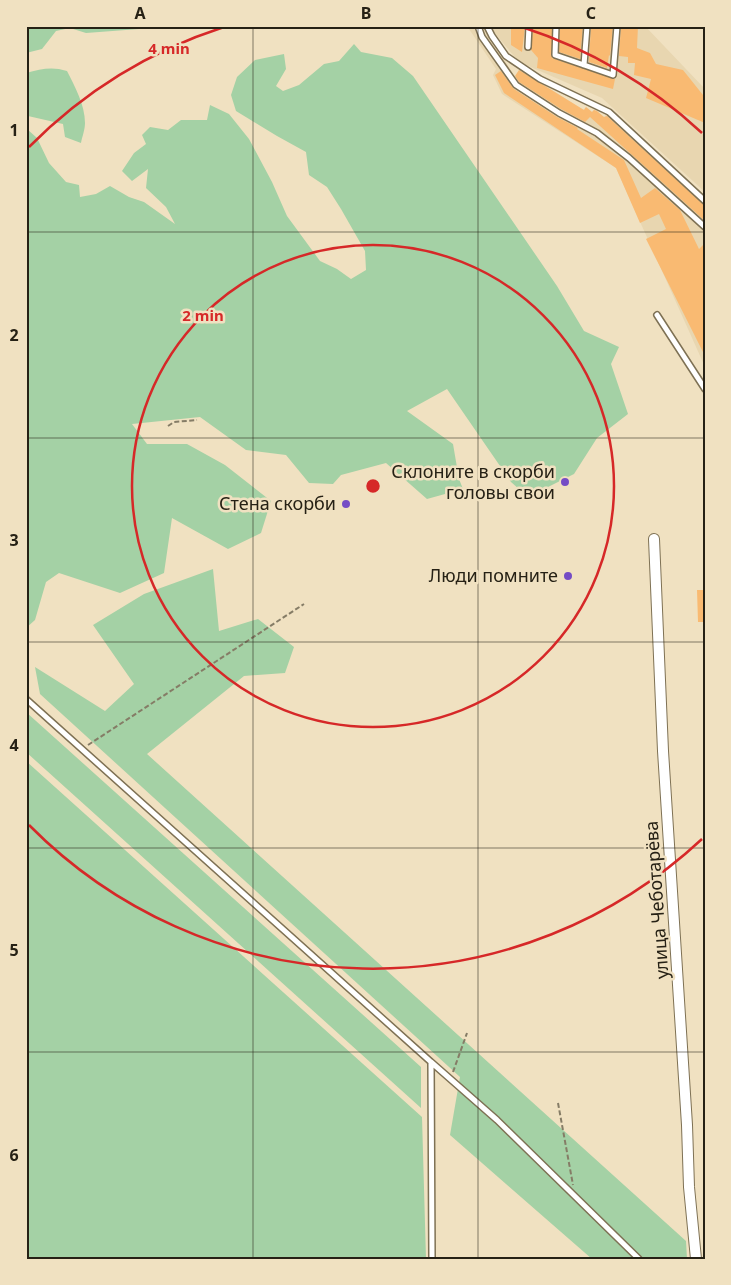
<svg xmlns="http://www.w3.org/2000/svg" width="731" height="1285" font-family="'Noto Sans',sans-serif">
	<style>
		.built { fill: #e8d6b0 }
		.green { fill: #a4d1a5 }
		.building { fill: #f9ba72 }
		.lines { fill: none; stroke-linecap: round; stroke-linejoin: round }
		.service-casing { stroke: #7e7154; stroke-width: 8 }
		.minor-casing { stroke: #7e7154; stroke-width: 12 }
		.path { stroke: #857c66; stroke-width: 2; stroke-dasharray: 5 2.5; stroke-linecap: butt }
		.service { stroke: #fff; stroke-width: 5 }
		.minor { stroke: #fff; stroke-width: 10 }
		.grid { fill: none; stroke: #262115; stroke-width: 1; stroke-opacity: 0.55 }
		.ring { fill: none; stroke: #d62828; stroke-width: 2.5 }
		.poi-dot { fill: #754cc5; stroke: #f0e1c1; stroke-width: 2 }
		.labels { text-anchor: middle; stroke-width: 5; stroke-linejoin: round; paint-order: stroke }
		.poi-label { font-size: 18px; fill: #262115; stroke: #f0e1c1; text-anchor: end }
		.street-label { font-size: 18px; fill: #262115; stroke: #f0e1c1 }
		.centre { fill: #d62828; stroke: #f0e1c1; stroke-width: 2.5 }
		.ring-label { font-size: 15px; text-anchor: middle; font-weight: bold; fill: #d62828; stroke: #f0e1c1; stroke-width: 5; stroke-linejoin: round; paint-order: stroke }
		.neatline { fill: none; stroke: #262115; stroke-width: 2 }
		.grid-label { font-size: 16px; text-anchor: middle; font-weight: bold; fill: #262115 }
	</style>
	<rect width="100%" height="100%" fill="#f0e1c1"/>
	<path class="built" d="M 467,26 L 483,26 L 515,77 L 520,69 L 583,110 L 586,107 L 592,112 L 594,109 L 604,117 L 606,115 L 705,206 L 705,367 L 616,168 L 502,94 L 493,75 L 496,69 Z
		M 492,26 L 645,26 L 705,89 L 705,192 L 602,98 L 519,62 L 493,31 Z"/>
	<path class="green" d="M 26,26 L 147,26 L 139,29 L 86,33 L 70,28 L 56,31 L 42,49 L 26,53 Z
		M 354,44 L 361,52 L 392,58 L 413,76 L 557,286 L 584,331 L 619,347 L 611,364 L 628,414 L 597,438 L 574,474 L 528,497 L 511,482 L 447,389 L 407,411 L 453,444 L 459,479 L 463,489 L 427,499 L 386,463 L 341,475 L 333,484 L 309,483 L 286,455 L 246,450 L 200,417 L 132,424 L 147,444 L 187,444 L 225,465 L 271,501 L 261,533 L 228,549 L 172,518 L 164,573 L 120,593 L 59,573 L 46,582 L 35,620 L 26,628 L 26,73 C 41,69 52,66 67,71 C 75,87 85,105 85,123 C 85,130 82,137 81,143 L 65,137 L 63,124 L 28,116 L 27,129 L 37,138 L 49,163 L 66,182 L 79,185 L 80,197 L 96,194 L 110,186 L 129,197 L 144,202 L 175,224 L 166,207 L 146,188 L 148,169 L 132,181 L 122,171 L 134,153 L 146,144 L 142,135 L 150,127 L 168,130 L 181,120 L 207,120 L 210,105 L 229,114 L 249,139 L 272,182 L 287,216 L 320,261 L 337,269 L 351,279 L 366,270 L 365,251 L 341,209 L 327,187 L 309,175 L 306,152 L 277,136 L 236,111 L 231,95 L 237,77 L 255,60 L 284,54 L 286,69 L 276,86 L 283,91 L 299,85 L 324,64 L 339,61 Z
		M 213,569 L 219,631 L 258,619 L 294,647 L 285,673 L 244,676 L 147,754 L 686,1241 L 687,1259 L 592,1259 L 450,1135 L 460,1077 L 40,694 L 35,667 L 105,711 L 134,684 L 93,625 L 144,594 Z
		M 26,712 L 421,1067 L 421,1108 L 26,752 Z
		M 26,761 L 422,1117 L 426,1259 L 26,1259 Z"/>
	<path class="building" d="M 511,26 L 525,26 L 522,52 L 511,45 Z
		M 533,26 L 552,26 L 552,58 L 615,79 L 613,89 L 537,68 L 538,58 L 531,50 Z
		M 560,26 L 583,26 L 580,59 L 559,52 Z
		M 591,26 L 613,26 L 610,56 L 609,55 L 607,68 L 589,62 Z
		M 621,26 L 638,26 L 637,48 L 650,53 L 656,64 L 683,70 L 703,95 L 705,123 L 646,98 L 651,79 L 634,75 L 635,63 L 628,63 L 628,57 L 619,56 Z
		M 519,70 L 584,110 L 586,107 L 592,112 L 594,110 L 597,111 L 604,117 L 607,116 L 705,206 L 705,221 L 590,117 L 585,122 L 561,109 L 519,82 L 515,76 Z
		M 501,71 L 514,89 L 557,117 L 578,128 L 577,129 L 624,160 L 641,198 L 655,188 L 680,210 L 699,249 L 705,243 L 705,356 L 646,239 L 666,229 L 659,214 L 640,223 L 616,168 L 504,93 L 495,75 Z
		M 697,590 L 705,590 L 705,622 L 698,622 Z"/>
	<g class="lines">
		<g class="service-casing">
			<path id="service" d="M 478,26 L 482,37 L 516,85 L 559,113 L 597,133 L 629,158 L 705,227
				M 487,26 L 492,36 L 506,56 L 540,79 L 609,112 L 705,201
				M 556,26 L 555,55 L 613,75 L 617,26
				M 528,47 L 529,26
				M 584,65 L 587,26
				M 657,315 L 705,389
				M 26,699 L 431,1062 L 432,1259
				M 431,1062 L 497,1120 L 639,1259"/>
		</g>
		<g class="minor-casing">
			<path id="minor" d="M 654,539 L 663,751 L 687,1125 L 689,1187 L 696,1259"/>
		</g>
		<path class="path" d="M 168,426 L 174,422 L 197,420
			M 88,745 L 304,604
			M 453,1072 L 467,1033
			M 558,1103 L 573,1185"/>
		<use href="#service" class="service"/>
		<use href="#minor" class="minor"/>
	</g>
	<path class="grid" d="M 253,26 L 253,1259M 478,26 L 478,1259M 26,232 L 705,232M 26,438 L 705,438M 26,642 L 705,642M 26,848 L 705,848M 26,1052 L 705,1052"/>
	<g class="ring">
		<circle cx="373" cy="486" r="241"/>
		<path d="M702 839A483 483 0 0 1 29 825M29 147A483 483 0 0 1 224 27M522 27A483 483 0 0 1 702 133"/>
	</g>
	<g class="poi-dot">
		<circle cx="565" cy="482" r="5"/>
		<circle cx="346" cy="504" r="5"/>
		<circle cx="568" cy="576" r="5"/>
	</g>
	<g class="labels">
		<g class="poi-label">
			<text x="555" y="478">Склоните в скорби<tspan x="555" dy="21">головы свои</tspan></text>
			<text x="336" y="510">Стена скорби</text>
			<text x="558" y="582">Люди помните</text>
		</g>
		<g class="street-label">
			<text transform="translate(657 900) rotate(-94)" y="6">улица Чеботарёва</text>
		</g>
	</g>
	<circle cx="373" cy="486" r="8" class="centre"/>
	<g class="ring-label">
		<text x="169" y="54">4 min</text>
		<text x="203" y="321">2 min</text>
	</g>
	<rect width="731" height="1285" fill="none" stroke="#f0e1c1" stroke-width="55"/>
	<rect x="28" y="28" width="676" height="1230" class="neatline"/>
	<g class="grid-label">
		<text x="140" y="19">A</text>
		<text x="366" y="19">B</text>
		<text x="591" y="19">C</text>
		<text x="14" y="136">1</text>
		<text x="14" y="341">2</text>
		<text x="14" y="546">3</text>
		<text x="14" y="751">4</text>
		<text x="14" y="956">5</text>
		<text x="14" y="1161">6</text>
	</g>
</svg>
